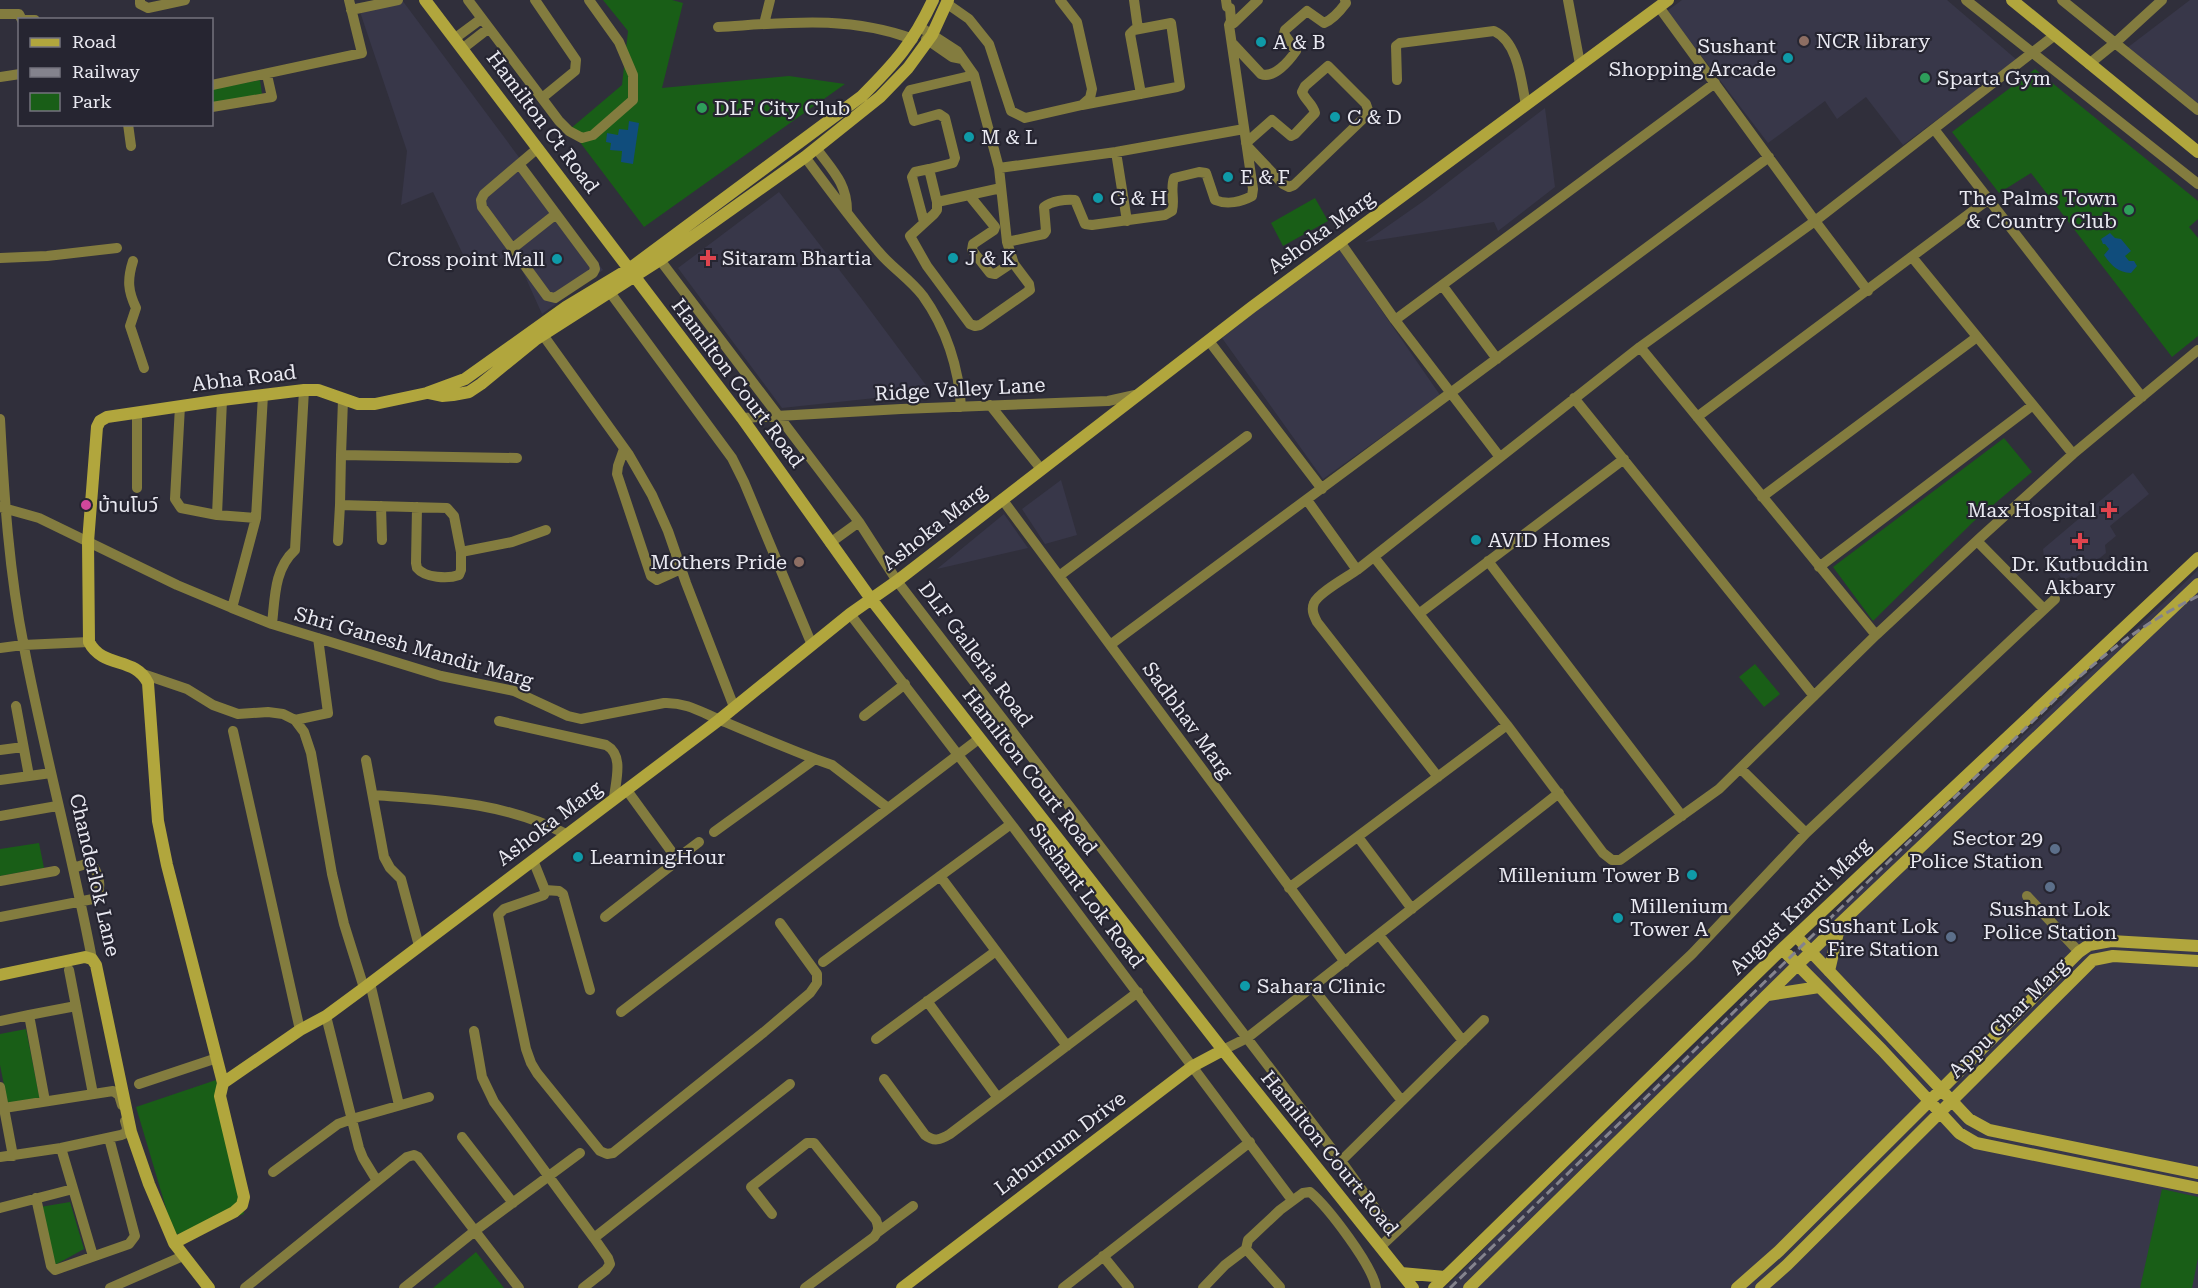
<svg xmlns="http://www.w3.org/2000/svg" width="2198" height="1288" font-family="'Roboto Serif','Noto Sans Thai',serif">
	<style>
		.built { fill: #383749 }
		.green { fill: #195e17 }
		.water { fill: #104d7c }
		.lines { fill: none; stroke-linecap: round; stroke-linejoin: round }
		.street { stroke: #837c3f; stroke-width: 10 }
		.secondary { stroke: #b1a63d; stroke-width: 12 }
		.rail { stroke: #84838d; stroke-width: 3; stroke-dasharray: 9 4.5; stroke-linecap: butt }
		.education-dot { fill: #8d6e63; stroke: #262531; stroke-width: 2 }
		.culture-dot { fill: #0f9aa8; stroke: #262531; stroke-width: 2 }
		.leisure-dot { fill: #2e9e5b; stroke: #262531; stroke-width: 2 }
		.health-dot { fill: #e0444e; stroke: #262531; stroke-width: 2 }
		.hotel-dot { fill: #d1479c; stroke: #262531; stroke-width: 2 }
		.service-dot { fill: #5c6f8a; stroke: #262531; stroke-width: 2 }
		.labels { text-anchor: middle; stroke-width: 4.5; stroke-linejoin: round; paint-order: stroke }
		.poi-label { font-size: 20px; fill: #e9e9f1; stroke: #262531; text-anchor: start }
		.street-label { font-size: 20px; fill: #e9e9f1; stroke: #262531 }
	</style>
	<rect width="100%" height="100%" fill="#302f3b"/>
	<path class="built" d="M 380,0 L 402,0 L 603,270 L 542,314 L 515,254 L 470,269 L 433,192 L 401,205 L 407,151 L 357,3 Z
		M 1682,0 L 1947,0 L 2017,60 L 1903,145 L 1866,97 L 1837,119 L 1825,101 L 1768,143 L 1667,11 Z
		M 2190,0 L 2198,0 L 2198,115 L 2123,51 Z
		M 1545,108 L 1555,187 L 1498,231 L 1494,222 L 1365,242 L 1425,200 Z
		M 779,192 L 861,298 L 931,392 L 782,408 L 678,268 Z
		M 1337,246 L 1440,395 L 1323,479 L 1222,338 Z
		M 2133,473 L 2149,494 L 2110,526 L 2116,536 L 2105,545 L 2106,553 L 2074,579 L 2072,576 L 2063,580 L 2044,557 L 2043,549 Z
		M 1061,480 L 1077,535 L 1045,544 L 1022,509 Z
		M 1004,514 L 1028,548 L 937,569 Z
		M 2198,570 L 2198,1288 L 1445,1288 L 1520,1212 Z"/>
	<path class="green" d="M 603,0 L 672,0 L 683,3 L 662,88 L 789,76 L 845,84 L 644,227 L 570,129 L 622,85 L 628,31 Z
		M 2035,69 L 2198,201 L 2198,219 L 2189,227 L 2198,238 L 2198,336 L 2172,357 L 2031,173 L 1999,193 L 1952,132 Z
		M 260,80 L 262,94 L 212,103 L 212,89 Z
		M 1315,198 L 1328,221 L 1283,246 L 1271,223 Z
		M 2004,438 L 2032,472 L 1973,522 L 1873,621 L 1833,567 Z
		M 1755,664 L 1780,694 L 1764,707 L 1739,677 Z
		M 39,843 L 44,868 L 0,876 L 0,849 Z
		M 26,1029 L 40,1100 L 8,1105 L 0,1065 L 0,1034 Z
		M 216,1080 L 244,1214 L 174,1235 L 136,1107 Z
		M 2162,1189 L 2198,1197 L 2198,1258 L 2192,1288 L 2140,1288 Z
		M 70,1202 L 84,1249 L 55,1265 L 40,1207 Z
		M 476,1252 L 504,1288 L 433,1288 Z"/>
	<path class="water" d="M 629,121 L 639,123 L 633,164 L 621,162 L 622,151 L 610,150 L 611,143 L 606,142 L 607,133 L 618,135 L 619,129 L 628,130 Z
		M 2110,233 L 2115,238 L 2121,239 L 2131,251 L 2125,256 L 2129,261 L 2134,261 L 2137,266 L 2131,273 C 2117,272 2112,266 2104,255 L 2109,249 L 2105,244 L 2103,244 L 2101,239 Z"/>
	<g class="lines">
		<path class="street" d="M 140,0 L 140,4 L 148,8 L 185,0
			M 468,0 L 559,121 L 569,131 L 582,138 L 593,135 L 633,100 L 633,75 L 619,42 L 589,0
			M 535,0 L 576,60 L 575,71 L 542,98
			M 1134,0 L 1138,29
			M 1568,0 L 1580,64
			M 1966,0 L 2198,184
			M 2062,0 L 2198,110
			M 946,3 L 969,19 L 989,44 L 1011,111 L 1025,118 L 1082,105 L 1090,98 L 1092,89 L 1077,22 L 1060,0
			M 1659,7 L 1815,221 L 1868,291
			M 351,10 L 398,0
			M 0,14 L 19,14 L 22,20
			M 25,20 L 35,20
			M 764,24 L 770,0
			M 1229,25 L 1234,23 L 1258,0
			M 718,27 C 786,23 847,15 913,39
			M 920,27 L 957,51 L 974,75 L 999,168 L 1116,152 L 1244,129
			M 454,39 L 481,19
			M 926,39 L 952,57 L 962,59
			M 1233,44 L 1261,74 C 1274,79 1289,61 1296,51 L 1284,34 L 1285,30 L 1307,11 L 1324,23 C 1332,20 1340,11 1346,3 L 1345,0
			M 462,49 L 489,28
			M 2089,64 L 2115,43 L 2162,0
			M 974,75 L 910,90 L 907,95 L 914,121 L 939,114 L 945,118 L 955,158 L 953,163 L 929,169 L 937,202 L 1001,188
			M 0,77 L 20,74
			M 1397,80 L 1396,46 L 1400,43 L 1494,31 C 1518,42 1521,80 1526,105
			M 212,85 L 362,53 L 349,0
			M 1082,105 L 1177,87 L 1180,86 L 1171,23 L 1134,30 L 1130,34 L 1141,94
			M 212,107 L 272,97 L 267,75
			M 128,124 L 131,146
			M 1934,129 L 2142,397
			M 1246,143 L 1272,120 L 1291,136 L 1295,134 L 1315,113 C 1313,104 1305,100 1302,92 L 1305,86 L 1328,66 L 1366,104 L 1368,110 L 1365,117 L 1294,185 L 1289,187 L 1283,184 L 1247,146
			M 816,148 C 832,170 847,183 847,211
			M 1116,152 L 1127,221
			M 805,157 C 829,189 852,221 878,251 C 891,267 910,279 923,296 C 946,328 959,368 961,407
			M 519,164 L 594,265 L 595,269 L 593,273 L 555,298 L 547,296 L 482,207 L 481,200 L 484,194 L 538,148
			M 999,168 L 1007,242 L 1044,234 L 1046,231 L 1044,207 C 1051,201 1066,199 1075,200 L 1085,224 L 1092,225 L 1165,215 L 1172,211 C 1175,199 1170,189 1174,178 L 1199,172 L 1206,173 L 1215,200 C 1227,205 1241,202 1252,196 L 1253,189 L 1229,25 L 1231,21 L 1230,8 L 1227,7 L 1226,0
			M 969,195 L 995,227 L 994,230 L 973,244 L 972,250 L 990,273 L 995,274 L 1013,262
			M 937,202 L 937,210 L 934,214 L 910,236 L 927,266 L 970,324 L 975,326 L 980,325 L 1030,290 L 1029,284 L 1014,264 L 1007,242
			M 924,222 L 912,177 L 915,172 L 929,169
			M 1340,242 L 1395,320 L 1499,456
			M 513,248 L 556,214
			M 1912,257 L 2073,454
			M 0,258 L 47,256 L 117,248
			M 660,260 L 859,522 L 897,581 L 1341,1161 L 1393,1233
			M 133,261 C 127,280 128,291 136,308 L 130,326 L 144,368
			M 1442,285 L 1497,359
			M 609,291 L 732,458 L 744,482 L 812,645
			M 1395,320 L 1715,83
			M 543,335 L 629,455 L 652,495 L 668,531 L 686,583 L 734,707
			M 1209,341 L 1322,489
			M 1640,347 L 1876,635
			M 263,395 L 256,518 L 232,608 L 272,624 L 441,676 L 514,691 L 568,716 L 581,719 L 664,703 C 688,702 704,714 725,722 C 755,735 785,747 815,759
			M 1574,398 L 1814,696
			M 222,400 L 217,515 L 256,518
			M 343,400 L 341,455 L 517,458
			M 990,405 L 1041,469
			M 180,406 L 175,499 L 181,508 L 217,515
			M 137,412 L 137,488
			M 1697,417 L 1989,199
			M 742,418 L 901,409 L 1108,401 L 1135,395
			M 0,419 C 4,495 9,572 24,647 C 44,751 72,854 92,959
			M 624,449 L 618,466 L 617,474 L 651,576 L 657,580 L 681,569
			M 341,455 L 340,505 L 447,508 L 454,516 L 461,552
			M 1762,497 L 1977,337
			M 1002,499 L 1345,962
			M 1307,500 L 1357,570
			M 381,506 L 382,540
			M 0,507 L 39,518 L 177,585 L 232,608
			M 417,507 L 416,563 L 417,568 C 425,578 448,579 459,575 L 461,570 L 461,552 L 512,542 L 546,530
			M 338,541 L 340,505
			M 1977,541 L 2044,609
			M 830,543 L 859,522
			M 1374,557 L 1507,725 L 1603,853 L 1612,860 L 1620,860 L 1719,789 L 1876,635 L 1980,538 L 2073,454 L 2198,350
			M 1488,561 L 1682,816
			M 1819,567 L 2033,405
			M 1059,576 L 1247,436
			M 1420,613 L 1624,459
			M 850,614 L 1011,824 L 1292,1200
			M 272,624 C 275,598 274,569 295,550 L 304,390
			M 1110,645 L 1769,157
			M 0,648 L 23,645 L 89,642
			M 143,674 L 187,689 L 213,705 L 238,714 L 268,712 L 283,714 L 295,720 L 304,732 L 311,753 L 332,874 L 344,924 L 364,988
			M 16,706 L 29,776
			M 864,716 L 905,684
			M 295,720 L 328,713 L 318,638
			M 499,721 L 606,745 C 624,755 616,779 614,798
			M 233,731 L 300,1030
			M 0,750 L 23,747
			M 366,760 L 384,857 L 390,868 L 401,879 L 419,946
			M 1741,769 L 1806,833
			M 1438,777 L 1317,622 C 1314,616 1311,610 1314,603 C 1318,593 1347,577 1357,570 L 1640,347 L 1815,221 L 2055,35
			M 0,780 L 51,773
			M 373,795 C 440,800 504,802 566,834
			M 0,816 L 57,806
			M 714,832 L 815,759 L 832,765 L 888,808
			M 1358,837 L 1412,909
			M 533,860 L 545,890 L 544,895 L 504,909 L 498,915 L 526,1049 L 531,1063 L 537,1073 L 600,1151 L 607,1154 L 613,1153 L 764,1032 L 810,993 L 817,983 L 817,974 L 780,923
			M 675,860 L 699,842
			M 940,876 L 1067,1046
			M 0,881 L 55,871
			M 1289,888 L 1507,725
			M 545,890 L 559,891 L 563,894 L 590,990
			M 2027,896 L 2079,952
			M 0,917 L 93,899 C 104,891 99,870 89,863 L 73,868
			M 605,917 L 673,864 L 675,860 L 674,855 L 626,789
			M 1379,935 L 1463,1041
			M 823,962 L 1011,824
			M 69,970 L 93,1094
			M 370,983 L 399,1105
			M 1312,987 L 1402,1101
			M 927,1001 L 998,1098
			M 621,1012 L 980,738
			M 29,1015 L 76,1006
			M 326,1016 L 359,1148 L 363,1158 L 377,1181
			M 0,1021 L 29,1015 L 45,1101
			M 474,1031 L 482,1077 L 494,1102 L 594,1238 L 790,1084
			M 876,1039 L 996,951
			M 1223,1050 L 1247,1038 L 1559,793
			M 884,1079 L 925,1135 C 934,1142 940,1140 950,1134 L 1138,992
			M 139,1084 L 217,1058
			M 0,1087 L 13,1156
			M 4,1108 L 113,1091 L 119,1095 L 122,1105
			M 462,1137 L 513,1203
			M 61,1148 L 93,1256
			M 0,1157 L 61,1148 L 121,1135 L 126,1133 L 127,1128 L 125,1121
			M 1341,1161 L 1484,1020
			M 273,1172 L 338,1124 L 352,1119 L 429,1097
			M 36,1198 L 51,1266 L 55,1270 L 129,1244 L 135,1236 L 109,1138
			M 0,1208 L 73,1189
			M 772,1214 L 751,1187 L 807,1143 L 814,1143 L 876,1220 C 879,1227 879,1231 874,1237 L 805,1288
			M 878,1232 L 913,1206
			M 1380,1247 L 1692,954 L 1806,833 L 2055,599
			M 1246,1249 L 1280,1287
			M 1103,1256 L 1129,1288
			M 110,1288 L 183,1256
			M 245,1288 L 407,1157 L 414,1155 L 418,1157 L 519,1288
			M 404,1288 L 476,1230 L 580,1153
			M 583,1288 L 606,1270 L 610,1264 L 608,1258 L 594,1238
			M 1063,1288 L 1250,1142
			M 1203,1288 L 1225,1265 L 1246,1249 L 1248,1240 L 1280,1210 L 1303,1193 L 1310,1192 C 1328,1207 1373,1266 1376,1288"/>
		<path class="secondary" d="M 425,0 L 742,418 L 871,599 L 1223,1050 L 1413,1288
			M 2012,0 L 2198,152
			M 428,393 L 442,396 L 453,395 L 469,392 L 481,384 L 535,340 L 660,260 L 805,157 L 880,97 L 908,68 L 932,35 L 948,0
			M 1796,936 L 1969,1119 L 1989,1130 L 2198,1173
			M 1782,949 L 1882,1050 L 1959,1133 L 1976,1143 L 2198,1188
			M 1829,971 L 1840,924
			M 0,975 L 85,957 L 92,959 L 96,965 L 131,1132 L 149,1184 L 174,1243 L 209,1288
			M 1768,995 L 1819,987
			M 223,1083 L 300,1030 L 326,1016 L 364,988 L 719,720 L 850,614 L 897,581 L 1252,307 L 1668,0
			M 223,1083 L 167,865 L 158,821 L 148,683 C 135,656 103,669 89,642 L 88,542 L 97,427 L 100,421 L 107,417 L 222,400 L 304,390 L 318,390 L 358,404 L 375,404 L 427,393 L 465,379 L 566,307 L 629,269 L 862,96 C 895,63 913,43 933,0
			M 174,1243 L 234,1212 L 242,1205 L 244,1197 L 220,1096 L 223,1083
			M 1401,1273 L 1445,1277
			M 902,1288 L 1193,1066 L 1223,1050
			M 1434,1288 L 1782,949 L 2198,558
			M 1469,1288 L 1831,932 L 2198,584
			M 1737,1288 L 1779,1251 L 2079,952 L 2089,945 L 2111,941 L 2198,946
			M 1761,1288 L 1787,1265 L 2093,960 L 2113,956 L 2198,961"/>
		<path class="rail" d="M 1450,1288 L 2068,687 C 2111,648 2146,622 2198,596"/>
	</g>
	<g class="education-dot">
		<circle cx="1804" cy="41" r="6"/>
		<circle cx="799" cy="562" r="6"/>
	</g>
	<g class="culture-dot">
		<circle cx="1261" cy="42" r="6"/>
		<circle cx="1788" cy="58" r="6"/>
		<circle cx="1335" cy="117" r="6"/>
		<circle cx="969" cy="137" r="6"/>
		<circle cx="1228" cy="177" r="6"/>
		<circle cx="1098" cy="198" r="6"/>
		<circle cx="953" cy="258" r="6"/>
		<circle cx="557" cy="259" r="6"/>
		<circle cx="1476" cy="540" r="6"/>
		<circle cx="578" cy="857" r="6"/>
		<circle cx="1692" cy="875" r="6"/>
		<circle cx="1618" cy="918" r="6"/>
		<circle cx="1245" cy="986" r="6"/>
	</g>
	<g class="leisure-dot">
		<circle cx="1925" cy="78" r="6"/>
		<circle cx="702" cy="108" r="6"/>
		<circle cx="2129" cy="210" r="6"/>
	</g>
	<g class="health-dot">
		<path d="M705 249h6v6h6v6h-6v6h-6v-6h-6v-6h6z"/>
		<path d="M2106 501h6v6h6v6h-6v6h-6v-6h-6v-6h6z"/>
		<path d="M2077 532h6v6h6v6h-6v6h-6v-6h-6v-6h6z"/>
	</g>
	<circle class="hotel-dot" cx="86" cy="505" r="6"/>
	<g class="service-dot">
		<circle cx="2055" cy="849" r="6"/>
		<circle cx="2050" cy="887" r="6"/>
		<circle cx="1951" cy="937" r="6"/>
	</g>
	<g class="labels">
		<g class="poi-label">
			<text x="1816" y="48">NCR library</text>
			<text x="1273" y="49">A &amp; B</text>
			<text x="1776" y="53" text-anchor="end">Sushant<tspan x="1776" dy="23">Shopping Arcade</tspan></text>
			<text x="1937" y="85">Sparta Gym</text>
			<text x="714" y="115">DLF City Club</text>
			<text x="1347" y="124">C &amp; D</text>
			<text x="981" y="144">M &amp; L</text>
			<text x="1240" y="184">E &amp; F</text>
			<text x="1110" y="205">G &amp; H</text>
			<text x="2117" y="205" text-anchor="end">The Palms Town<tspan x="2117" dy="23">&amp; Country Club</tspan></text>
			<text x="722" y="265">Sitaram Bhartia</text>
			<text x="965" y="265">J &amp; K</text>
			<text x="545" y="266" text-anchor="end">Cross point Mall</text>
			<text x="98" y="512">บ้านโบว์</text>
			<text x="2096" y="517" text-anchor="end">Max Hospital</text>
			<text x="1488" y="547">AVID Homes</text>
			<text x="787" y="569" text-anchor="end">Mothers Pride</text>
			<text x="2080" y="571" text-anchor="middle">Dr. Kutbuddin<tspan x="2080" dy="23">Akbary</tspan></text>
			<text x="2043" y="845" text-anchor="end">Sector 29<tspan x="2043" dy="23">Police Station</tspan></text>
			<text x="590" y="864">LearningHour</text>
			<text x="1680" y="882" text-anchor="end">Millenium Tower B</text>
			<text x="1630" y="913">Millenium<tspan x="1630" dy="23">Tower A</tspan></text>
			<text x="2050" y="916" text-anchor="middle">Sushant Lok<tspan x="2050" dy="23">Police Station</tspan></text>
			<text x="1939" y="933" text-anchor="end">Sushant Lok<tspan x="1939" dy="23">Fire Station</tspan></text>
			<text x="1257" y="993">Sahara Clinic</text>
		</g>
		<g class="street-label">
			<text transform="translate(543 122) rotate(53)" y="7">Hamilton Ct Road</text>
			<text transform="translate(1321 232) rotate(-36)" y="7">Ashoka Marg</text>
			<text transform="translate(244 378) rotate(-7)" y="7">Abha Road</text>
			<text transform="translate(738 383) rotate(53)" y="7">Hamilton Court Road</text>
			<text transform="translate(960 389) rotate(-3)" y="7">Ridge Valley Lane</text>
			<text transform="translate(934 527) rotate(-38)" y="7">Ashoka Marg</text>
			<text transform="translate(414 647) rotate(16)" y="7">Shri Ganesh Mandir Marg</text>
			<text transform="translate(976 654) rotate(53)" y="7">DLF Galleria Road</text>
			<text transform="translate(1188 720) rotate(54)" y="7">Sadbhav Marg</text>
			<text transform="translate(1030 771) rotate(52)" y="7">Hamilton Court Road</text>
			<text transform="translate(549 823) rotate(-37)" y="7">Ashoka Marg</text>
			<text transform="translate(95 875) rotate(77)" y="7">Chanderlok Lane</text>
			<text transform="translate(1087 895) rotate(53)" y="7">Sushant Lok Road</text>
			<text transform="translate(1800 906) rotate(-44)" y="7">August Kranti Marg</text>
			<text transform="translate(2008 1018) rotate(-45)" y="7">Appu Ghar Marg</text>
			<text transform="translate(1060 1143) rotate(-37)" y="7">Laburnum Drive</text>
			<text transform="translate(1330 1153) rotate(51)" y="7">Hamilton Court Road</text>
		</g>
	</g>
	<rect x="18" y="18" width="195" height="108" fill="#262531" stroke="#74737e" stroke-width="1.5"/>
	<rect x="30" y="38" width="30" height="9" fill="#b1a63d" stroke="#74737e" stroke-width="1.5"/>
	<text x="72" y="48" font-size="18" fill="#e9e9f1">Road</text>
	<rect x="30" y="68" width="30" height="9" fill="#84838d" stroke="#74737e" stroke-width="1.5"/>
	<text x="72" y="78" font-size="18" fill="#e9e9f1">Railway</text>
	<rect x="30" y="93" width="30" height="18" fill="#195e17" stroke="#74737e" stroke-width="1.5"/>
	<text x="72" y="108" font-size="18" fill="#e9e9f1">Park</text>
</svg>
